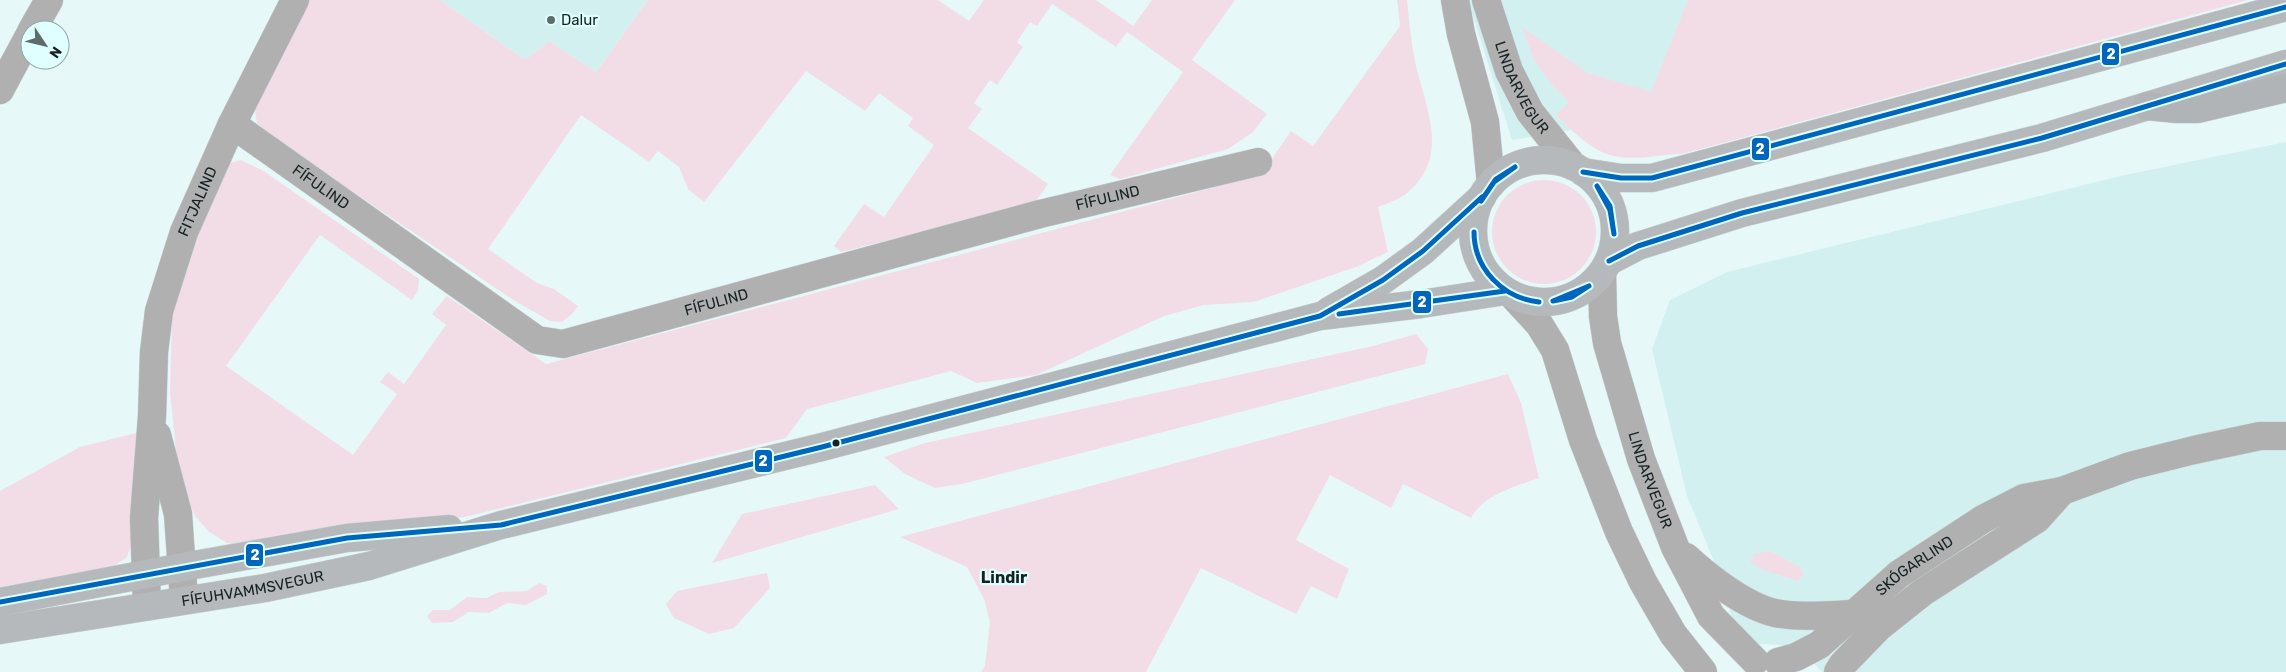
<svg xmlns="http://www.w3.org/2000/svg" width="2286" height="672" font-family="Rubik,sans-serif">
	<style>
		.built { fill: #d3f0f0 }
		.green { fill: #f2dde7 }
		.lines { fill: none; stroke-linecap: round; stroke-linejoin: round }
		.minor-casing { stroke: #c7d4d4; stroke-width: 29 }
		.tertiary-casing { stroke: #c7d4d4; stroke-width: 29 }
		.secondary-casing { stroke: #c7d4d4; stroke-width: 29 }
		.trunk-casing { stroke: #c7d4d4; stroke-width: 29 }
		.minor { stroke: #b0b0b1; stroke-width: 28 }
		.tertiary { stroke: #b0b0b1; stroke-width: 28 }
		.secondary { stroke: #b6b9bb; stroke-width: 28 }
		.trunk { stroke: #b1b4b6; stroke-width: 28 }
		.bus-1-casing { stroke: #e0ffff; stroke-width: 9 }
		.bus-1 { stroke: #0065bd; stroke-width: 5 }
		.poi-dot { fill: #5f6c6c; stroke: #e0ffff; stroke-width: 2 }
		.bus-dot { fill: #162121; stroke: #e0ffff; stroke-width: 2 }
		.labels { text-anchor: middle; stroke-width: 4.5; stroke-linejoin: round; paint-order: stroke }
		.poi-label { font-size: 15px; fill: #162121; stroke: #e0ffff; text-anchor: start }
		.street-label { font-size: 15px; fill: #162121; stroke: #e0ffff }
		.neighbourhood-label { font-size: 16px; font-weight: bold; fill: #162121; stroke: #e0ffff }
		.line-badge { stroke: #e0ffff; stroke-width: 2 }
		.badge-label { font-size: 14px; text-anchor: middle; font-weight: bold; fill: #fff }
	</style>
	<rect width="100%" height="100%" fill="#e7f8f8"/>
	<path class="built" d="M 440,0 L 648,0 L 596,72 L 549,41 L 525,60 Z
		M 1468,0 L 2090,0 L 1602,125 L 1512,140 Z
		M 2286,142 L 2286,672 L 1822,672 L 1811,660 L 1782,645 L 1739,643 L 1720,576 L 1687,496 L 1652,349 L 1670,300 L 1727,272 L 2125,175 Z"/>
	<path class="green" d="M 308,0 L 440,0 L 525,60 L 549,41 L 596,72 L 648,0 L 938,0 L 969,21 L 984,0 L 1096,0 L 1133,26 L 1152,0 L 1235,0 L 1192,60 L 1267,114 L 1253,132 L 1228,149 L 1120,179 L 1110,175 L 1183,72 L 1127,32 L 1116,47 L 1052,4 L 1037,26 L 1030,22 L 1017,42 L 1023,47 L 997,85 L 990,80 L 974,103 L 982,109 L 968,128 L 1048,184 L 1034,204 L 841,252 L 834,246 L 864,204 L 884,217 L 934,145 L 908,126 L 913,118 L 879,93 L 865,111 L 806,71 L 704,202 L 688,189 L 679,167 L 658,151 L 649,162 L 581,115 L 488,249 L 537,283 L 554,289 L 578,306 L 572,314 L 562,322 L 550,321 L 515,301 L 273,138 L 257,123 L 254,106 Z
		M 1397,0 L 1407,0 C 1409,21 1411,41 1415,61 C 1425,108 1452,156 1406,194 C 1398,200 1387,203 1378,207 L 1388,252 L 1356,267 L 1254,302 L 1204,305 L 1164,316 L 1036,375 L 977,383 L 951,371 L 807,409 L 786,438 L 465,517 L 326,531 L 248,546 L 227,543 L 208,531 L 196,517 L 185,496 L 176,450 L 170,392 L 172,318 L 189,248 L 229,163 L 241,160 L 262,170 L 419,279 L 418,290 L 412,300 L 320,235 L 226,366 L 353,455 L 397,394 L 380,382 L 388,372 L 404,384 L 446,325 L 432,314 L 447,296 L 546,364 L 1261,175 L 1291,131 L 1313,146 L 1400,26 Z
		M 1688,0 L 2248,0 L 1686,153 C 1617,160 1607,167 1556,115 L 1569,102 L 1552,85 L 1534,60 L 1522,27 L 1588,73 L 1651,92 Z
		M1492 232a52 52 0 1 1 104 0a52 52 0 1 1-104 0Z
		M 1416,334 L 1428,349 L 1425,364 L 962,484 L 935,488 L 905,474 L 884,457 L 925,443 L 1373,346 Z
		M 1508,374 L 1521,403 L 1539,478 C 1514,487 1484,494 1471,518 L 1403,484 L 1391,508 L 1330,475 L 1296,540 L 1349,569 L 1337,599 L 1311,586 L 1296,614 L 1201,568 L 1146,672 L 981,672 L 985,666 L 990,622 L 984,599 L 967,567 L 900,537 Z
		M 140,432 L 132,542 L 127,557 L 114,566 L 0,590 L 0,491 L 80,447 Z
		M 875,485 L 899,509 L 712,563 L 742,514 Z
		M 1770,551 L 1800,567 L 1803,575 L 1798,581 L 1763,570 L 1750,562 L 1754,554 Z
		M 767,573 L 770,588 L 734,628 L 709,634 L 674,618 L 666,604 L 677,591 Z
		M 539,583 L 547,586 L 547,594 L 526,605 L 507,603 L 489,613 L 469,612 L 453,622 L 432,623 L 427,616 L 433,610 L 450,610 L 467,597 L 487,598 L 499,592 L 527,591 Z"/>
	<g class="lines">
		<g class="minor-casing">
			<g id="minor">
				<path d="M 32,30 L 49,0"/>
				<path d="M 0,90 L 30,34"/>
				<path id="s1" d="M 232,124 L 537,340 L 563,344 L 1040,214 L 1258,162"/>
				<path d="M 157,435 L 178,514 L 184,600"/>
				<path id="s2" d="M 147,606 L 144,518 L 152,416 L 154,352 L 159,311 L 184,232 L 232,124 L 295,0"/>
			</g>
		</g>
		<g class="tertiary-casing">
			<g id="tertiary">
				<path d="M 1455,0 L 1461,34 L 1485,122 L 1491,184"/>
				<path id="s3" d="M 1486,0 L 1509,71 L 1530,112 L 1573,166"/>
				<path id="s4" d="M 1602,273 L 1603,316 L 1607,343 L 1641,459 L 1675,547 L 1711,616 L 1755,661"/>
				<path d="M 1513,296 L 1539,324 L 1555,350 L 1583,440 L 1619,532 L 1643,582 L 1673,634 L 1703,672"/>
				<path d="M 1686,557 C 1709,578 1745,606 1775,613 C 1798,618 1829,615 1853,614"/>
				<path id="s5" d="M 1778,662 L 1796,657 L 1819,645 L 1899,574 L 1983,519 L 2024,498 L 2062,491 L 2130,466 L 2194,450 L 2260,436 L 2286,436"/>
				<path d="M 1838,672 L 1843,664 L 1879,627 L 1923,592 L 2037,519 L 2062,491"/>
			</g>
		</g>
		<g class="secondary-casing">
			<g id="secondary">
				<circle cx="1544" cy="231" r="71"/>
				<path d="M 1583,172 L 1621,178 L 1652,178 L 2286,7"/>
				<path d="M 1609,261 L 1638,246 L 1742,213 L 2042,138 L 2286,64"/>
				<path d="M 1329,311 L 1383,280 L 1423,251 L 1482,197"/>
				<path d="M 0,602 L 183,567 L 347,538 L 449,529"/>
				<path id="s6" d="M 0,630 L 265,588 L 369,566 L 501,525 L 822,447 L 1320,316 L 1421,304 L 1505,291"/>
			</g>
		</g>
		<g class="trunk-casing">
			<path id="trunk" d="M 2147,106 L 2177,109 L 2198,109 L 2286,88"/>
		</g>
		<use href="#minor" class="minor"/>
		<use href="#tertiary" class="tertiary"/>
		<use href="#secondary" class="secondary"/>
		<use href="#trunk" class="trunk"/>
		<g class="bus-1-casing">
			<path id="bus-1" d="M 1583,172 L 1621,178 L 1652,178 L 2286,7
				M 1597,186 L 1610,206 L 1614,234
				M 1597,186 L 1610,210 L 1614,234
				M 1481,201 L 1496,179 L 1515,167
				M 1481,201 L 1494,182 L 1515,167
				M 1474,232 C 1474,269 1503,298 1539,302
				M 1609,261 L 1638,246 L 1742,213 L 2042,138 L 2286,64
				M 1553,301 L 1589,286
				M 1553,301 L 1572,297 L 1589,286
				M 1339,314 L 1505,291
				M 0,602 L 347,538 L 501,525 L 822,447 L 1320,316 L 1383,280 L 1423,251 L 1482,197"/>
		</g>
		<use href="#bus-1" class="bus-1"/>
	</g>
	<circle class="poi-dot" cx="551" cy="20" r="5"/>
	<circle class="bus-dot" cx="836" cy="443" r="4.5"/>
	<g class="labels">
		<g class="poi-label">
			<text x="561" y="25">Dalur</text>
		</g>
		<g class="street-label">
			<text dy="5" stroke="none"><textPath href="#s3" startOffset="95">LINDARVEGUR</textPath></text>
			<text dy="5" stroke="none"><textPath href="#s1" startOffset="109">FÍFULIND</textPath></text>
			<text dy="5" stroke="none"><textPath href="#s1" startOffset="964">FÍFULIND</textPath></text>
			<text dy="5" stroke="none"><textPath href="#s2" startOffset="412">FITJALIND</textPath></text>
			<text dy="5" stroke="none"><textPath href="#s1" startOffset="559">FÍFULIND</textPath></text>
			<text dy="5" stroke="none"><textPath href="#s4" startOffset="214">LINDARVEGUR</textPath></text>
			<text dy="5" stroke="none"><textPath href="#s5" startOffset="169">SKÓGARLIND</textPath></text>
			<text dy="5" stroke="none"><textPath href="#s6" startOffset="256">FÍFUHVAMMSVEGUR</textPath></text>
		</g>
		<g class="neighbourhood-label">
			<text x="1004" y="583">Lindir</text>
		</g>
	</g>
	<g class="line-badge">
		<rect x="2101" y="42" width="19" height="24" rx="5" fill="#0065bd"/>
		<rect x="1751" y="137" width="19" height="24" rx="5" fill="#0065bd"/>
		<rect x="1412" y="290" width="20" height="24" rx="5" fill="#0065bd"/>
		<rect x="754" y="449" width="19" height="24" rx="5" fill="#0065bd"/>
		<rect x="245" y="543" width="19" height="24" rx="5" fill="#0065bd"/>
	</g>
	<g class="badge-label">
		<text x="2111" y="59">2</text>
		<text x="1760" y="154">2</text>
		<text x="1422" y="307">2</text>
		<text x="763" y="466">2</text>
		<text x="255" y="560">2</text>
	</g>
	<g transform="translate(45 45) rotate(125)"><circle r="24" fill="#e0ffff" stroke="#8fa6a6"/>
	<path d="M0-4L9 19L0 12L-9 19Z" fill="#5f6c6c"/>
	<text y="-8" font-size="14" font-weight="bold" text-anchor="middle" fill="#162121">N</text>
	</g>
</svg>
